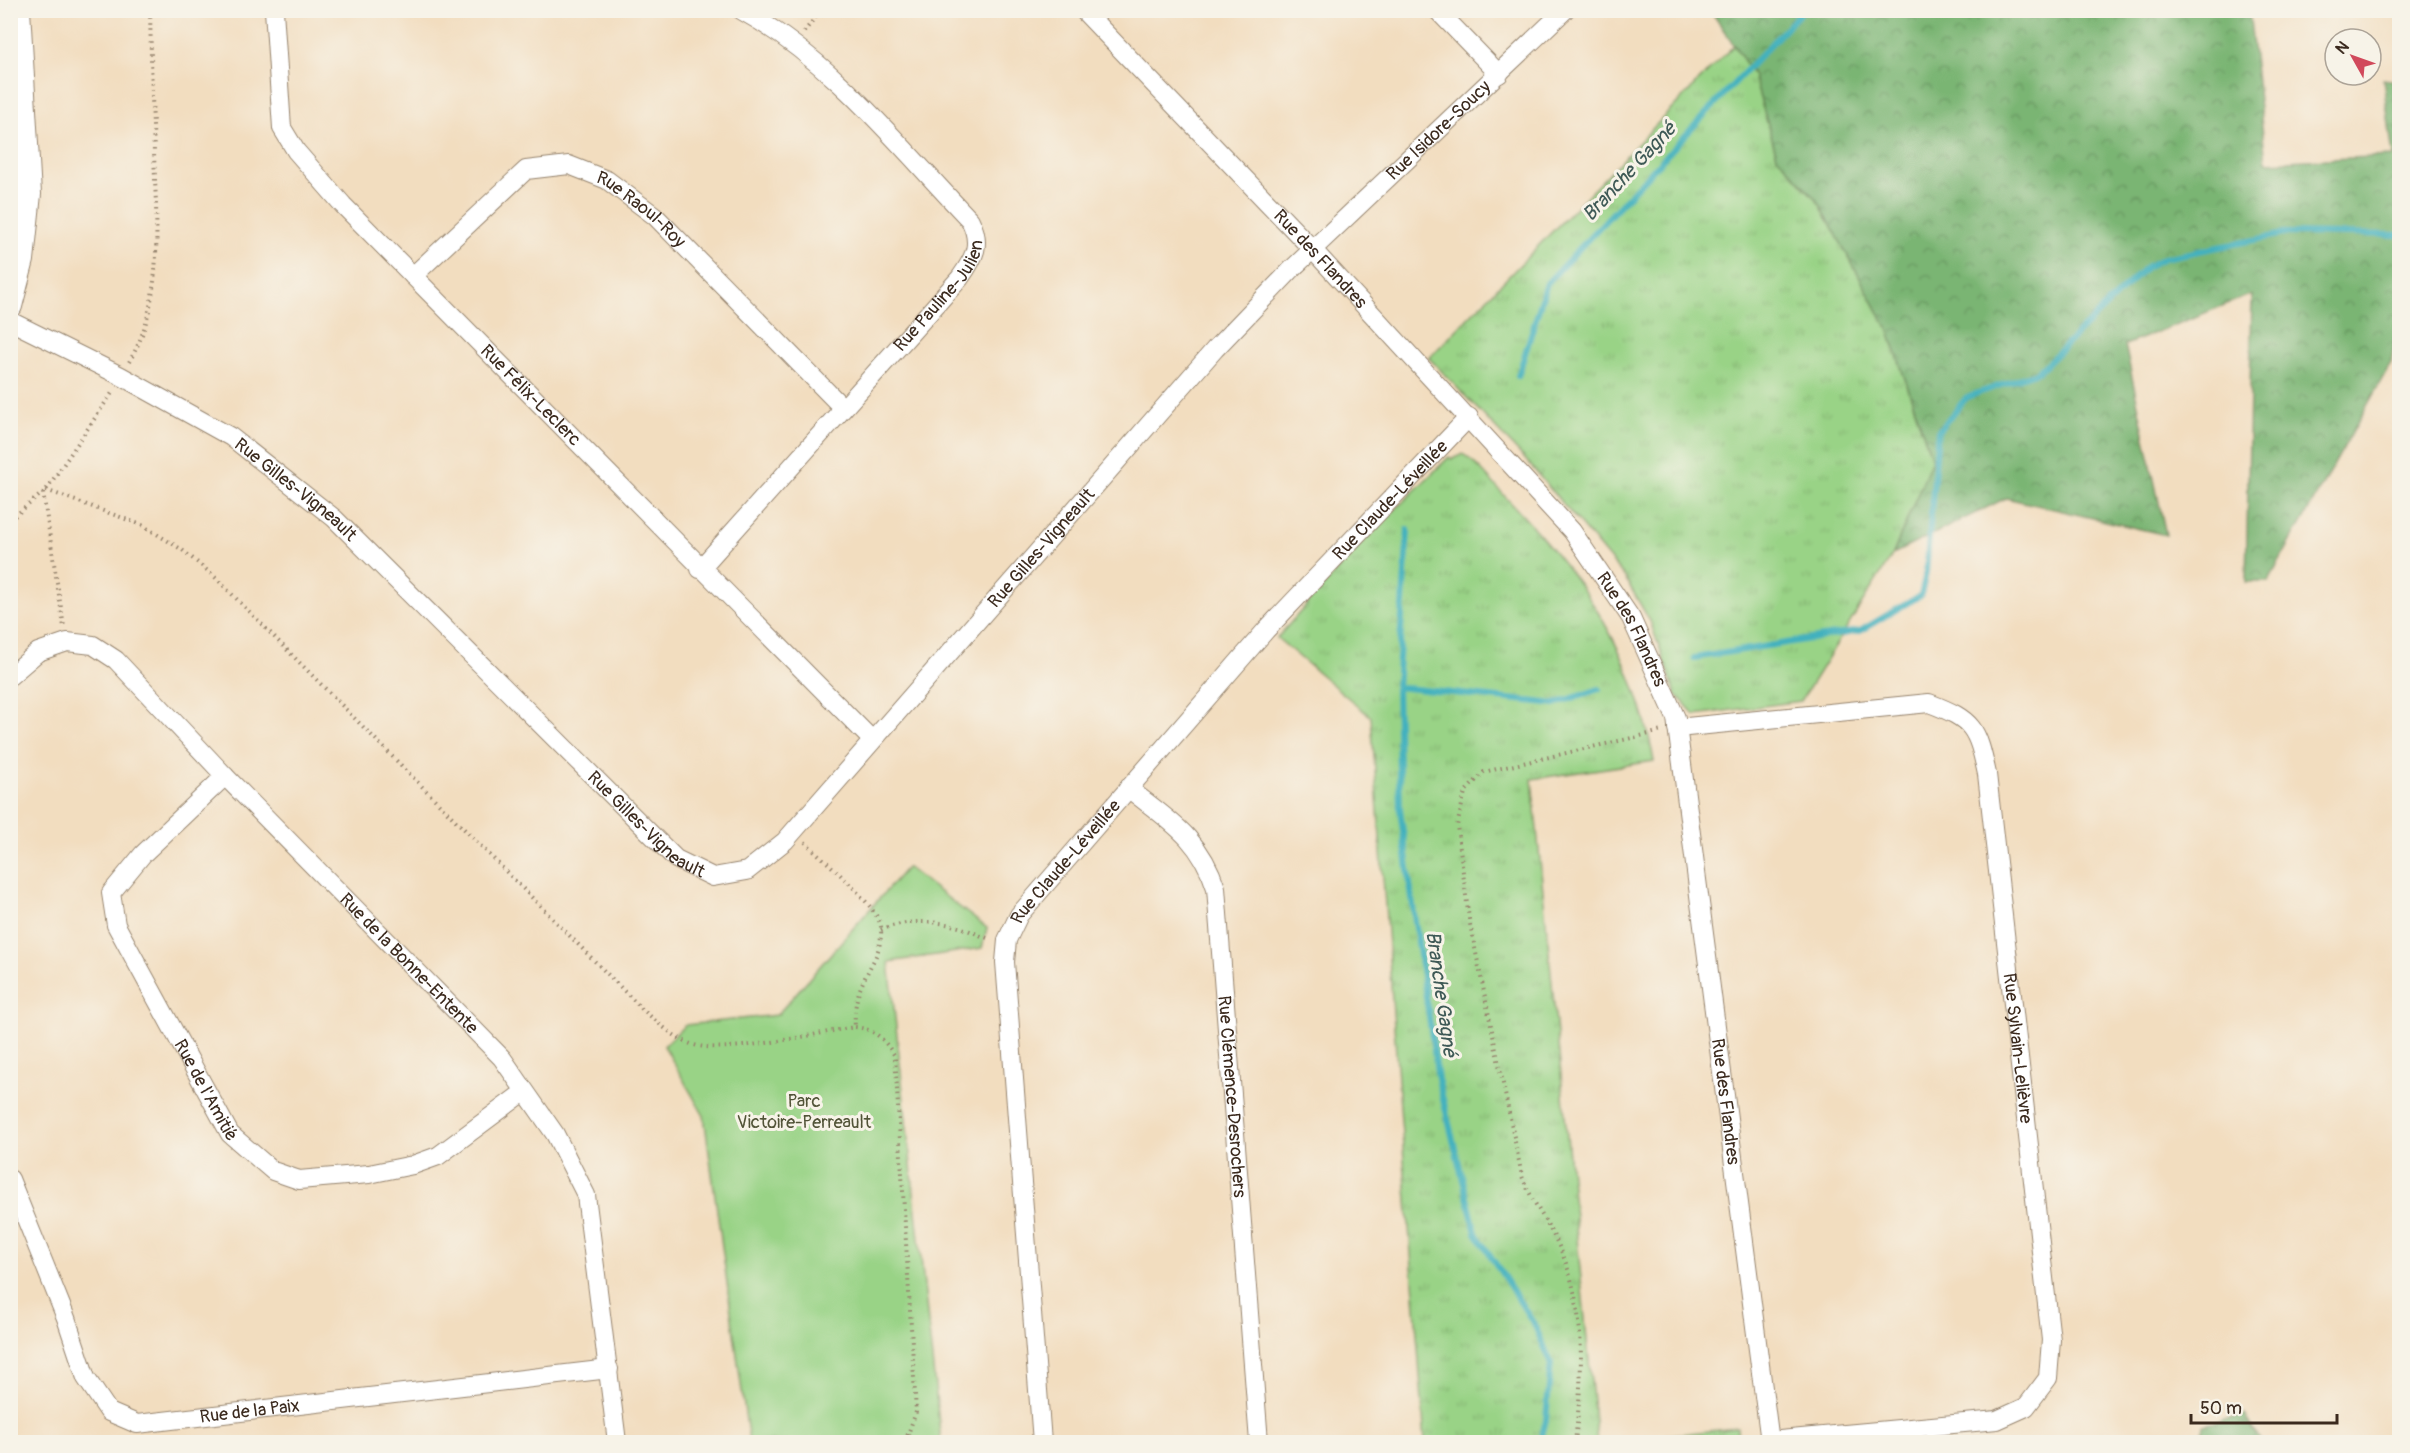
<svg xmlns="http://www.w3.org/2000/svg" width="2410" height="1453" font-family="Pangolin,sans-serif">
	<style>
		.grass { fill: url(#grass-tufts); stroke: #6a7e52; stroke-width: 1.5 }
		.forest { fill: url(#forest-crowns); stroke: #5a7048; stroke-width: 1.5 }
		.park { fill: #99d386; stroke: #6a7e52; stroke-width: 1.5 }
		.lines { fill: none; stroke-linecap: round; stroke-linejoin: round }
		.stream { stroke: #43b1be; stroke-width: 6 }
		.minor-casing { stroke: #96846e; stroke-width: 20 }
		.tertiary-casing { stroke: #96846e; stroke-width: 26 }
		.path { stroke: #96846e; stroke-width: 4; stroke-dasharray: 1.5 4.5; stroke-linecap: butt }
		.minor { stroke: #fff; stroke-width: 18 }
		.tertiary { stroke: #fff; stroke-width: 24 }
		.labels { text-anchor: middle; stroke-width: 6; stroke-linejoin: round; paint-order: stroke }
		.street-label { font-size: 18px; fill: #3b2a1e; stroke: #f7f3e8 }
		.park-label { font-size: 18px; fill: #525438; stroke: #f7f3e8 }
		.water-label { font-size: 20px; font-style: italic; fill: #3e5956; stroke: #f7f3e8 }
	</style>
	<defs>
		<pattern id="grass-tufts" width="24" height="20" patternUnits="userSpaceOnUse" patternTransform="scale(1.5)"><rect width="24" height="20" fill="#99d386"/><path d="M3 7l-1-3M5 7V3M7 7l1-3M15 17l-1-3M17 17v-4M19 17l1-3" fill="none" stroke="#85b573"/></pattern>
		<pattern id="forest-crowns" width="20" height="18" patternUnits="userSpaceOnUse" patternTransform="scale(1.5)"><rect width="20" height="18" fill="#7ab573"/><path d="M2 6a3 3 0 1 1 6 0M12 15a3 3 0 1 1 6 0" fill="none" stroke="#65935e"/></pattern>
	</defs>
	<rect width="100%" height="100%" fill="#f7f3e8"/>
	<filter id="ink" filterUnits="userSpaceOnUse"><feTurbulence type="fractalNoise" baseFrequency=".0167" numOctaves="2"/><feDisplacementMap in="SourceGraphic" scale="12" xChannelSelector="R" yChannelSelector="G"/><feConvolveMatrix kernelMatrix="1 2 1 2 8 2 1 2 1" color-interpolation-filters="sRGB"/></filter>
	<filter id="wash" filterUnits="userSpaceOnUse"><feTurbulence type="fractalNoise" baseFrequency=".008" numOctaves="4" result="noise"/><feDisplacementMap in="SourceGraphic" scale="24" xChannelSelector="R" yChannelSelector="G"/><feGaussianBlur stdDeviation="1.35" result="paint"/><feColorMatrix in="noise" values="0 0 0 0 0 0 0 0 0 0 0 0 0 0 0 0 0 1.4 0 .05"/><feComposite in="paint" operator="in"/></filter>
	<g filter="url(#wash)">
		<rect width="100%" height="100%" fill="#f2ddbf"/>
		<path class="grass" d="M 1734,45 L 1753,74 L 1777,156 L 1819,203 L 1889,331 L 1932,460 L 1893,554 L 1801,701 L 1695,715 L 1676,694 L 1650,621 L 1624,576 L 1525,459 L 1429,358 Z
			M 1463,454 C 1481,466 1496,487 1511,503 C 1586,582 1634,652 1654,761 L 1532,779 L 1597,1442 L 1425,1442 L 1371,717 L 1277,638 L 1364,540 L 1449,457 L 1452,459 Z
			M 1737,1428 L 1738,1442 L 1601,1442 Z"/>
		<path class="forest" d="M 1711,11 L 2249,11 L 2266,162 L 2393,156 L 2383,79 L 2399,81 L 2400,307 L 2391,363 L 2268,582 L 2246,582 L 2252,294 L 2125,345 L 2166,535 L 2006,498 L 1893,554 L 1932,459 L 1889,331 L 1819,203 L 1777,156 L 1753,74 Z
			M 2245,1415 L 2261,1442 L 2200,1442 L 2203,1425 Z"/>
		<path class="park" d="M 907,867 L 987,928 L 982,948 L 889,962 L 941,1442 L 749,1442 L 704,1116 L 664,1046 L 685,1025 L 777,1015 Z"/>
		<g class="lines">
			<path class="stream" d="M 1518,376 L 1547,283 L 1803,10
				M 1408,530 L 1397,687 L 1400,809 L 1415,921 L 1438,1079 L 1476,1233 L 1534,1324 L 1551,1362 L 1546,1420 L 1541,1439
				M 1694,658 L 1860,631 L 1921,595 L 1926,573 L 1938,431 L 1967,397 L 2038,372 L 2146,267 L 2164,258 L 2289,233 L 2400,235
				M 1397,687 L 1555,704 L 1599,689"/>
		</g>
	</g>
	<g filter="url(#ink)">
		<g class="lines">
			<g class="minor-casing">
				<g id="minor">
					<path id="s1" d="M 274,10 L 282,128 L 296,151 L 343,205 L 871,739"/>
					<path id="s2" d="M 1083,10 L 1313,250 L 1572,531 L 1631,618 L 1676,718 L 1770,1442"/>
					<path d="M 1437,10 L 1499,74"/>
					<path id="s3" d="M 413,276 L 526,170 L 569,165 L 607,180 L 655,216 L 843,408"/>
					<path id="s4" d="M 10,321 L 121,376 L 231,437 L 334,518 L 676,859 L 713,877 L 747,871 L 785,841 L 1215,349 L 1293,268 L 1565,10"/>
					<path id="s5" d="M 700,569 L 960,278 C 975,257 982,244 970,220 C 900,147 832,60 741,10"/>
					<path id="s6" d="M 10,676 L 38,652 L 67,642 L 93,645 L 116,660 L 225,776 L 502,1058 L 555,1134 L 586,1195 L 617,1442"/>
					<path id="s7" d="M 1677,728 L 1929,703 C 1974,720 1977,728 1987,774 L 2051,1340 L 2048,1378 L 2026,1407 L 1997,1420 L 1769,1441"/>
					<path id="s8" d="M 225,776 L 143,854 L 111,893 L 116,925 L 230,1134 L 273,1171 L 299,1180 L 369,1174 L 413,1165 L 438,1156 L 524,1092"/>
					<path id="s9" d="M 1128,788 C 1168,820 1200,837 1216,888 L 1259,1442"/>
					<path id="s10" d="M 10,1179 L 66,1318 L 86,1378 L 109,1412 L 137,1424 L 609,1369"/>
					<path id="s11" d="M 1042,1442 L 1005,962 L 1007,940 L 1019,915 L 1266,630 L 1469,417"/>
				</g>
			</g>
			<g class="tertiary-casing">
				<path id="tertiary" d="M 10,306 L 22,260 L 29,194 L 18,10"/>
			</g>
			<path class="path" d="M 804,32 L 821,10
				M 129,362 C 165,302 156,220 154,152 C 152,105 151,58 150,10
				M 46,490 L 142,525 L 181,549 L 214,576 L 642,1009 C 656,1021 673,1037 691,1044 C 723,1056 817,1033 855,1027 C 876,1029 884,1040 895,1056 L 916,1412 L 908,1434 L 900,1442
				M 43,493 L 64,627
				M 10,520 L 46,490 L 114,390
				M 805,842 C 822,858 879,907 881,927 C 882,937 879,950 875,958 C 862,983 853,998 855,1027
				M 881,930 C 903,920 932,920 955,926 C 968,929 979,936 991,939
				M 908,1434 L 914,1442
				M 1575,1442 C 1582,1380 1587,1318 1564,1258 C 1553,1229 1533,1205 1522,1176 L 1469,919 L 1457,826 L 1465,792 L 1484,772 L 1662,731"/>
			<use href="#minor" class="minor"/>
			<use href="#tertiary" class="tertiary"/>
		</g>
	</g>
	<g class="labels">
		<g class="street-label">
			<text dy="6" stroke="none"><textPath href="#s4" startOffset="1954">Rue Isidore-Soucy</textPath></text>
			<text dy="6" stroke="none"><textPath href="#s3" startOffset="284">Rue Raoul-Roy</textPath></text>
			<text dy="6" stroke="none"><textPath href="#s2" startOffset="344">Rue des Flandres</textPath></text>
			<text dy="6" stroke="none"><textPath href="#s5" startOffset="364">Rue Pauline-Julien</textPath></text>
			<text dy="6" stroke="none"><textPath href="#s1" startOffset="484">Rue Félix-Leclerc</textPath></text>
			<text dy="6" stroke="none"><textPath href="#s4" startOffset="333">Rue Gilles-Vigneault</textPath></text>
			<text dy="6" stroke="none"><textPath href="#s11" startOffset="1088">Rue Claude-Léveillée</textPath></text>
			<text dy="6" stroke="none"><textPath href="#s4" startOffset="1377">Rue Gilles-Vigneault</textPath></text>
			<text dy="6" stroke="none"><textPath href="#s2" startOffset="830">Rue des Flandres</textPath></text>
			<text dy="6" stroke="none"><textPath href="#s4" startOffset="819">Rue Gilles-Vigneault</textPath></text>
			<text dy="6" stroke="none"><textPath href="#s11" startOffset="602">Rue Claude-Léveillée</textPath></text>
			<text dy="6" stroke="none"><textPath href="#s6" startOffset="543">Rue de la Bonne-Entente</textPath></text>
			<text dy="6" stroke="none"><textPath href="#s7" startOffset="628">Rue Sylvain-Lelièvre</textPath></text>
			<text dy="6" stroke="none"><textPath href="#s8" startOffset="384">Rue de l'Amitié</textPath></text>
			<text dy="6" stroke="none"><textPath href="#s9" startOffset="345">Rue Clémence-Desrochers</textPath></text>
			<text dy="6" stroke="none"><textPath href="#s2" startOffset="1316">Rue des Flandres</textPath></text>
			<text dy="6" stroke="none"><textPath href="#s10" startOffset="398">Rue de la Paix</textPath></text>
		</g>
		<g class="park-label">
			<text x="804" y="1107">Parc<tspan x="804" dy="21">Victoire-Perreault</tspan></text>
		</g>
		<g class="water-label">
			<text transform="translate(1629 171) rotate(-47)" y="7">Branche Gagné</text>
			<text transform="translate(1442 994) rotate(82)" y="7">Branche Gagné</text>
		</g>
	</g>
	<rect width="2410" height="1453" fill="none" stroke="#f7f3e8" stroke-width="36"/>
	<g transform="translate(2353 57) rotate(310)"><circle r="28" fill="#f7f3e8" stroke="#aca397" stroke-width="1.5"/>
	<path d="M0-4.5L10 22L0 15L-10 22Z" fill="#d1495b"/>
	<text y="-9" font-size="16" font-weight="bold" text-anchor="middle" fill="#3b2a1e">N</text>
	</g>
	<path d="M2191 1414v9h146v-9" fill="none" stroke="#3b2a1e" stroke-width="3"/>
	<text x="2200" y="1414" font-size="18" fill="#3b2a1e" stroke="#f7f3e8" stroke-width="4.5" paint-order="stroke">50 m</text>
</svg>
